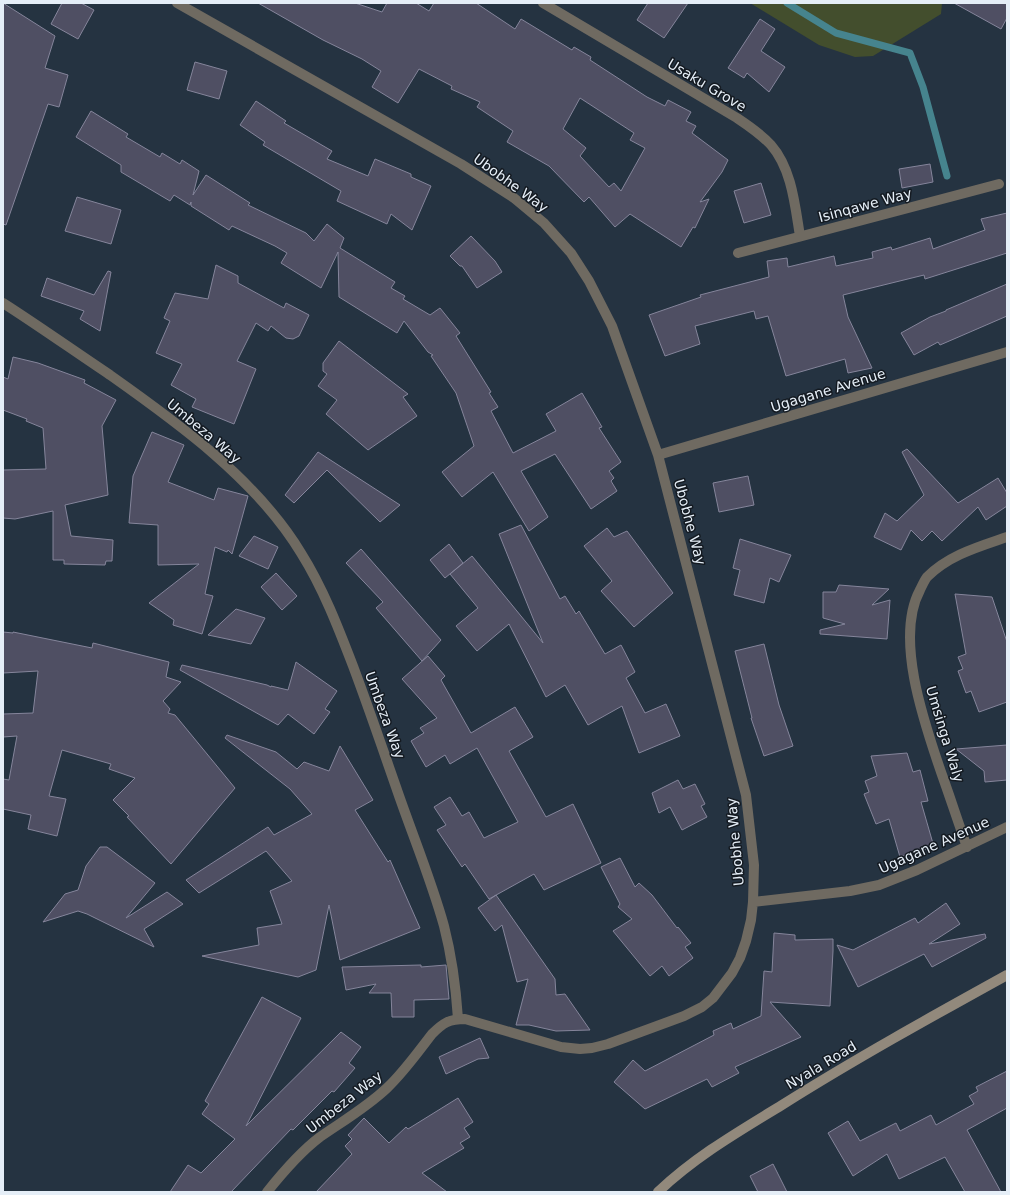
<svg xmlns="http://www.w3.org/2000/svg" width="1010" height="1195" font-family="'DejaVu Sans',sans-serif">
	<style>
		.green { fill: #434e2d }
		.lines { fill: none; stroke-linecap: round; stroke-linejoin: round }
		.stream { stroke: #46848e; stroke-width: 7 }
		.building { fill: #4f4f63; stroke: #85859b; fill-rule: evenodd }
		.street { stroke: #6f6a61; stroke-width: 10 }
		.secondary { stroke: #92897c; stroke-width: 10 }
		.labels { text-anchor: middle; stroke-width: 3; stroke-linejoin: round; paint-order: stroke }
		.street-label { font-size: 14px; fill: #e5eef7; stroke: #141a21 }
	</style>
	<rect width="100%" height="100%" fill="#253341"/>
	<path class="green" d="M 750,3 L 942,3 L 941,14 L 873,56 L 855,57 L 819,45 Z"/>
	<g class="lines">
		<path class="stream" d="M 787,3 L 836,33 L 910,53 L 923,87 L 947,176"/>
	</g>
	<path class="building" d="M 3,3 L 55,36 L 45,68 L 68,75 L 59,107 L 48,104 L 6,225 L 3,224 Z
		M 62,3 L 81,3 L 94,10 L 78,39 L 51,24 Z
		M 258,3 L 355,3 L 382,12 L 387,3 L 416,3 L 429,11 L 434,3 L 476,3 L 515,29 L 521,19 L 572,50 L 574,47 L 591,57 L 590,60 L 647,97 L 665,106 L 668,100 L 691,112 L 686,121 L 696,126 L 692,133 L 728,160 L 722,172 L 700,202 L 709,199 L 695,228 L 693,227 L 681,247 L 630,214 L 615,227 L 589,197 L 584,202 L 549,166 L 507,142 L 513,131 L 477,107 L 480,102 L 451,89 L 452,86 L 419,69 L 398,103 L 372,87 L 381,71 L 362,59 L 323,40 ZM 580,98 L 634,133 L 630,140 L 645,148 L 621,191 L 614,183 L 609,187 L 580,156 L 586,148 L 563,129 Z
		M 648,3 L 688,3 L 664,38 L 637,20 Z
		M 954,3 L 1007,3 L 1007,18 L 1001,29 Z
		M 760,19 L 775,29 L 761,51 L 785,67 L 769,92 L 747,73 L 744,78 L 728,68 Z
		M 195,62 L 227,71 L 219,99 L 187,90 Z
		M 256,101 L 286,121 L 284,123 L 332,151 L 327,159 L 368,176 L 375,159 L 411,174 L 411,177 L 431,186 L 412,230 L 391,214 L 387,224 L 337,201 L 341,191 L 263,145 L 265,142 L 240,125 Z
		M 91,111 L 128,134 L 126,137 L 160,157 L 162,153 L 180,164 L 182,160 L 199,171 L 193,195 L 206,175 L 250,203 L 248,205 L 306,233 L 314,241 L 327,224 L 344,238 L 340,248 L 395,282 L 391,288 L 405,296 L 403,299 L 430,315 L 440,308 L 460,333 L 456,336 L 491,392 L 489,393 L 498,407 L 491,411 L 513,453 L 556,431 L 546,414 L 582,393 L 602,427 L 599,428 L 621,462 L 609,471 L 614,478 L 611,481 L 617,491 L 591,509 L 555,454 L 521,471 L 548,517 L 529,531 L 493,472 L 462,497 L 442,472 L 474,446 L 456,393 L 431,356 L 433,355 L 428,352 L 404,321 L 397,333 L 339,297 L 338,252 L 321,288 L 281,263 L 287,253 L 275,246 L 232,226 L 229,230 L 191,206 L 191,202 L 190,205 L 174,195 L 170,201 L 121,172 L 121,165 L 76,137 Z
		M 930,164 L 933,182 L 902,188 L 899,169 Z
		M 761,183 L 771,215 L 744,223 L 734,191 Z
		M 77,197 L 121,210 L 111,244 L 65,231 Z
		M 1007,213 L 1007,253 L 925,279 L 924,275 L 843,295 L 848,317 L 872,368 L 848,373 L 845,359 L 786,376 L 768,316 L 756,319 L 754,311 L 695,326 L 700,344 L 665,356 L 649,315 L 701,297 L 700,295 L 769,277 L 767,261 L 787,258 L 788,267 L 834,256 L 836,266 L 873,258 L 872,252 L 891,247 L 892,250 L 930,238 L 933,249 L 985,230 L 981,219 Z
		M 471,236 L 495,261 L 502,272 L 477,288 L 462,266 L 460,266 L 450,256 Z
		M 216,265 L 238,276 L 238,283 L 284,308 L 286,303 L 309,315 L 299,336 L 293,339 L 286,338 L 271,326 L 268,331 L 256,323 L 237,361 L 256,369 L 234,424 L 192,407 L 196,399 L 171,385 L 182,364 L 156,353 L 170,321 L 164,318 L 175,293 L 208,299 Z
		M 108,271 L 111,272 L 100,331 L 80,319 L 84,311 L 41,296 L 47,278 L 94,295 Z
		M 1007,284 L 1007,316 L 940,345 L 938,342 L 914,355 L 901,333 L 930,317 L 946,311 L 946,310 Z
		M 339,341 L 408,394 L 403,397 L 417,416 L 368,450 L 326,414 L 337,400 L 318,386 L 327,374 L 323,371 L 323,363 Z
		M 13,357 L 38,363 L 85,380 L 84,383 L 116,400 L 102,426 L 108,495 L 65,505 L 71,536 L 113,540 L 112,561 L 106,561 L 105,565 L 64,564 L 64,560 L 53,560 L 53,511 L 15,519 L 3,518 L 3,470 L 46,469 L 43,428 L 26,421 L 27,419 L 3,410 L 3,377 L 8,379 Z
		M 152,432 L 184,445 L 168,482 L 214,500 L 218,488 L 248,496 L 232,554 L 228,550 L 227,552 L 215,547 L 205,594 L 213,596 L 202,634 L 173,625 L 174,620 L 149,603 L 199,564 L 158,565 L 158,525 L 129,523 L 133,476 Z
		M 907,449 L 958,503 L 998,478 L 1007,493 L 1007,506 L 986,520 L 978,507 L 942,541 L 932,531 L 922,541 L 911,530 L 901,550 L 874,537 L 885,513 L 897,521 L 924,495 L 902,452 Z
		M 318,452 L 335,463 L 400,505 L 380,522 L 327,470 L 294,503 L 285,495 Z
		M 748,476 L 754,505 L 719,512 L 713,483 Z
		M 521,525 L 560,599 L 565,596 L 576,614 L 579,611 L 605,654 L 621,645 L 635,672 L 626,678 L 645,713 L 666,704 L 680,736 L 639,753 L 622,706 L 588,725 L 565,685 L 546,697 L 509,624 L 477,651 L 456,626 L 478,608 L 450,574 L 472,556 L 543,643 L 499,534 Z
		M 607,528 L 614,537 L 627,531 L 673,593 L 634,627 L 601,591 L 612,581 L 584,546 Z
		M 254,536 L 278,547 L 268,569 L 239,556 Z
		M 740,539 L 791,555 L 779,582 L 770,578 L 764,603 L 734,595 L 740,570 L 733,568 Z
		M 449,544 L 463,563 L 445,578 L 430,560 Z
		M 361,549 L 441,640 L 422,661 L 376,608 L 383,602 L 346,563 Z
		M 276,573 L 297,596 L 282,610 L 261,587 Z
		M 839,585 L 889,589 L 872,605 L 890,600 L 887,639 L 820,634 L 820,630 L 845,624 L 823,618 L 823,592 L 836,592 Z
		M 955,594 L 992,597 L 1007,642 L 1007,702 L 979,712 L 971,691 L 966,693 L 958,671 L 963,669 L 958,657 L 966,654 Z
		M 236,609 L 265,618 L 251,644 L 208,635 Z
		M 3,632 L 13,633 L 13,632 L 92,648 L 93,643 L 169,662 L 166,677 L 181,682 L 163,701 L 170,709 L 168,713 L 175,715 L 235,788 L 171,864 L 127,817 L 129,816 L 113,800 L 135,778 L 109,769 L 111,764 L 62,750 L 49,796 L 66,799 L 57,836 L 28,829 L 31,815 L 3,809 L 3,779 L 9,780 L 17,736 L 3,737 L 3,714 L 33,713 L 38,671 L 3,673 Z
		M 764,644 L 779,705 L 793,746 L 764,756 L 751,718 L 752,718 L 735,651 Z
		M 428,656 L 445,676 L 441,680 L 471,733 L 515,707 L 533,737 L 509,751 L 546,817 L 573,804 L 601,863 L 544,890 L 534,874 L 489,899 L 465,864 L 462,867 L 437,830 L 446,825 L 434,807 L 450,797 L 462,816 L 469,812 L 484,838 L 518,822 L 477,748 L 450,764 L 445,755 L 426,767 L 411,741 L 424,733 L 420,728 L 437,718 L 402,679 Z
		M 296,662 L 337,691 L 325,709 L 330,712 L 314,734 L 288,714 L 278,725 L 180,670 L 182,665 L 267,685 L 271,687 L 271,686 L 288,690 Z
		M 227,735 L 276,752 L 297,769 L 304,762 L 329,771 L 340,746 L 373,800 L 355,810 L 388,862 L 390,860 L 420,928 L 340,960 L 329,905 L 316,970 L 298,977 L 202,956 L 259,945 L 257,928 L 282,924 L 270,891 L 292,881 L 266,851 L 199,893 L 186,880 L 268,827 L 274,835 L 312,814 L 290,789 L 225,738 Z
		M 1007,745 L 1007,780 L 985,782 L 984,771 L 956,749 Z
		M 907,753 L 913,772 L 920,770 L 928,801 L 921,802 L 934,847 L 900,857 L 889,819 L 876,824 L 864,794 L 869,792 L 865,781 L 877,776 L 871,756 Z
		M 678,780 L 683,789 L 695,784 L 705,804 L 701,806 L 707,817 L 682,830 L 670,807 L 659,813 L 652,793 Z
		M 100,847 L 107,847 L 155,883 L 126,918 L 167,892 L 183,904 L 144,929 L 154,947 L 87,914 L 78,911 L 43,922 L 65,894 L 78,890 L 86,866 Z
		M 620,858 L 635,887 L 639,883 L 652,895 L 677,928 L 678,927 L 691,943 L 685,947 L 693,958 L 669,976 L 662,966 L 650,976 L 613,931 L 632,919 L 618,907 L 620,904 L 601,867 Z
		M 496,895 L 555,979 L 556,995 L 565,994 L 590,1030 L 556,1031 L 529,1025 L 516,1025 L 528,979 L 517,982 L 502,925 L 495,931 L 478,908 Z
		M 946,903 L 960,924 L 929,944 L 985,934 L 986,938 L 932,967 L 924,954 L 858,987 L 837,945 L 853,950 L 915,918 L 918,923 Z
		M 774,933 L 795,935 L 795,940 L 833,939 L 833,951 L 830,1006 L 770,1002 L 801,1037 L 735,1067 L 739,1073 L 712,1087 L 707,1079 L 645,1109 L 614,1082 L 633,1060 L 645,1071 L 714,1035 L 713,1031 L 731,1023 L 733,1029 L 761,1016 L 764,971 L 772,972 Z
		M 421,965 L 421,967 L 446,965 L 449,999 L 414,1000 L 414,1017 L 392,1017 L 391,993 L 369,993 L 376,984 L 346,990 L 342,967 Z
		M 262,997 L 301,1018 L 246,1126 L 341,1032 L 361,1047 L 349,1063 L 355,1068 L 334,1092 L 332,1091 L 293,1130 L 291,1129 L 231,1192 L 170,1192 L 188,1165 L 201,1173 L 235,1139 L 202,1114 L 209,1104 L 205,1101 Z
		M 480,1038 L 489,1058 L 478,1059 L 446,1074 L 439,1057 Z
		M 1007,1071 L 1007,1108 L 967,1130 L 1001,1192 L 965,1192 L 945,1157 L 899,1179 L 887,1154 L 853,1176 L 828,1133 L 848,1121 L 860,1141 L 896,1123 L 900,1131 L 931,1115 L 936,1125 L 974,1104 L 969,1096 L 978,1091 L 976,1087 Z
		M 458,1098 L 473,1122 L 464,1128 L 470,1137 L 460,1143 L 464,1148 L 422,1173 L 447,1192 L 316,1192 L 352,1154 L 345,1146 L 352,1139 L 348,1135 L 364,1118 L 389,1143 L 406,1127 L 408,1129 Z
		M 773,1164 L 787,1192 L 758,1192 L 750,1176 Z"/>
	<g class="lines">
		<path class="street" d="M 177,3 L 461,164 L 514,198 L 544,223 L 571,253 L 589,281 L 612,326 L 658,455 L 746,795 L 754,865 L 753,902 L 751,920 L 746,941 L 740,958 L 732,973 L 713,998 L 702,1007 L 684,1016 L 608,1044 L 592,1048 L 580,1049 L 561,1047 L 465,1019 C 449,1019 443,1023 432,1034 C 418,1052 404,1072 387,1088 C 367,1107 343,1121 320,1137 C 300,1152 283,1172 267,1192
			M 543,3 L 737,118 C 749,126 761,134 771,145 C 792,169 795,206 800,236
			M 738,253 L 999,184
			M 3,303 C 39,326 74,351 110,375 C 178,423 257,480 301,553 C 323,588 338,627 353,666 C 368,706 382,747 396,787 C 412,834 431,879 444,926 C 452,957 456,988 458,1019
			M 658,455 L 1007,352
			M 967,847 C 958,822 950,797 941,772 C 925,725 894,638 920,590 C 922,586 924,581 927,577 C 949,555 978,547 1007,537
			M 753,902 L 850,891 L 879,885 L 917,870 L 1007,827"/>
		<path class="secondary" d="M 658,1192 C 696,1156 738,1132 782,1105 C 855,1059 931,1017 1007,975"/>
	</g>
	<g class="labels">
		<g class="street-label">
			<text transform="translate(707 85) rotate(31)" y="5">Usaku Grove</text>
			<text transform="translate(511 183) rotate(36)" y="5">Ubobhe Way</text>
			<text transform="translate(865 205) rotate(-15)" y="5">Isinqawe Way</text>
			<text transform="translate(828 390) rotate(-17)" y="5">Ugagane Avenue</text>
			<text transform="translate(204 431) rotate(40)" y="5">Umbeza Way</text>
			<text transform="translate(690 522) rotate(75)" y="5">Ubobhe Way</text>
			<text transform="translate(385 715) rotate(70)" y="5">Umbeza Way</text>
			<text transform="translate(945 734) rotate(73)" y="5">Umsinga Waly</text>
			<text transform="translate(735 842) rotate(-95)" y="5">Ubobhe Way</text>
			<text transform="translate(934 845) rotate(-24)" y="5">Ugagane Avenue</text>
			<text transform="translate(821 1065) rotate(-31)" y="5">Nyala Road</text>
			<text transform="translate(344 1102) rotate(-38)" y="5">Umbeza Way</text>
		</g>
	</g>
	<rect width="1010" height="1195" fill="none" stroke="#e5eef7" stroke-width="8"/>
</svg>
